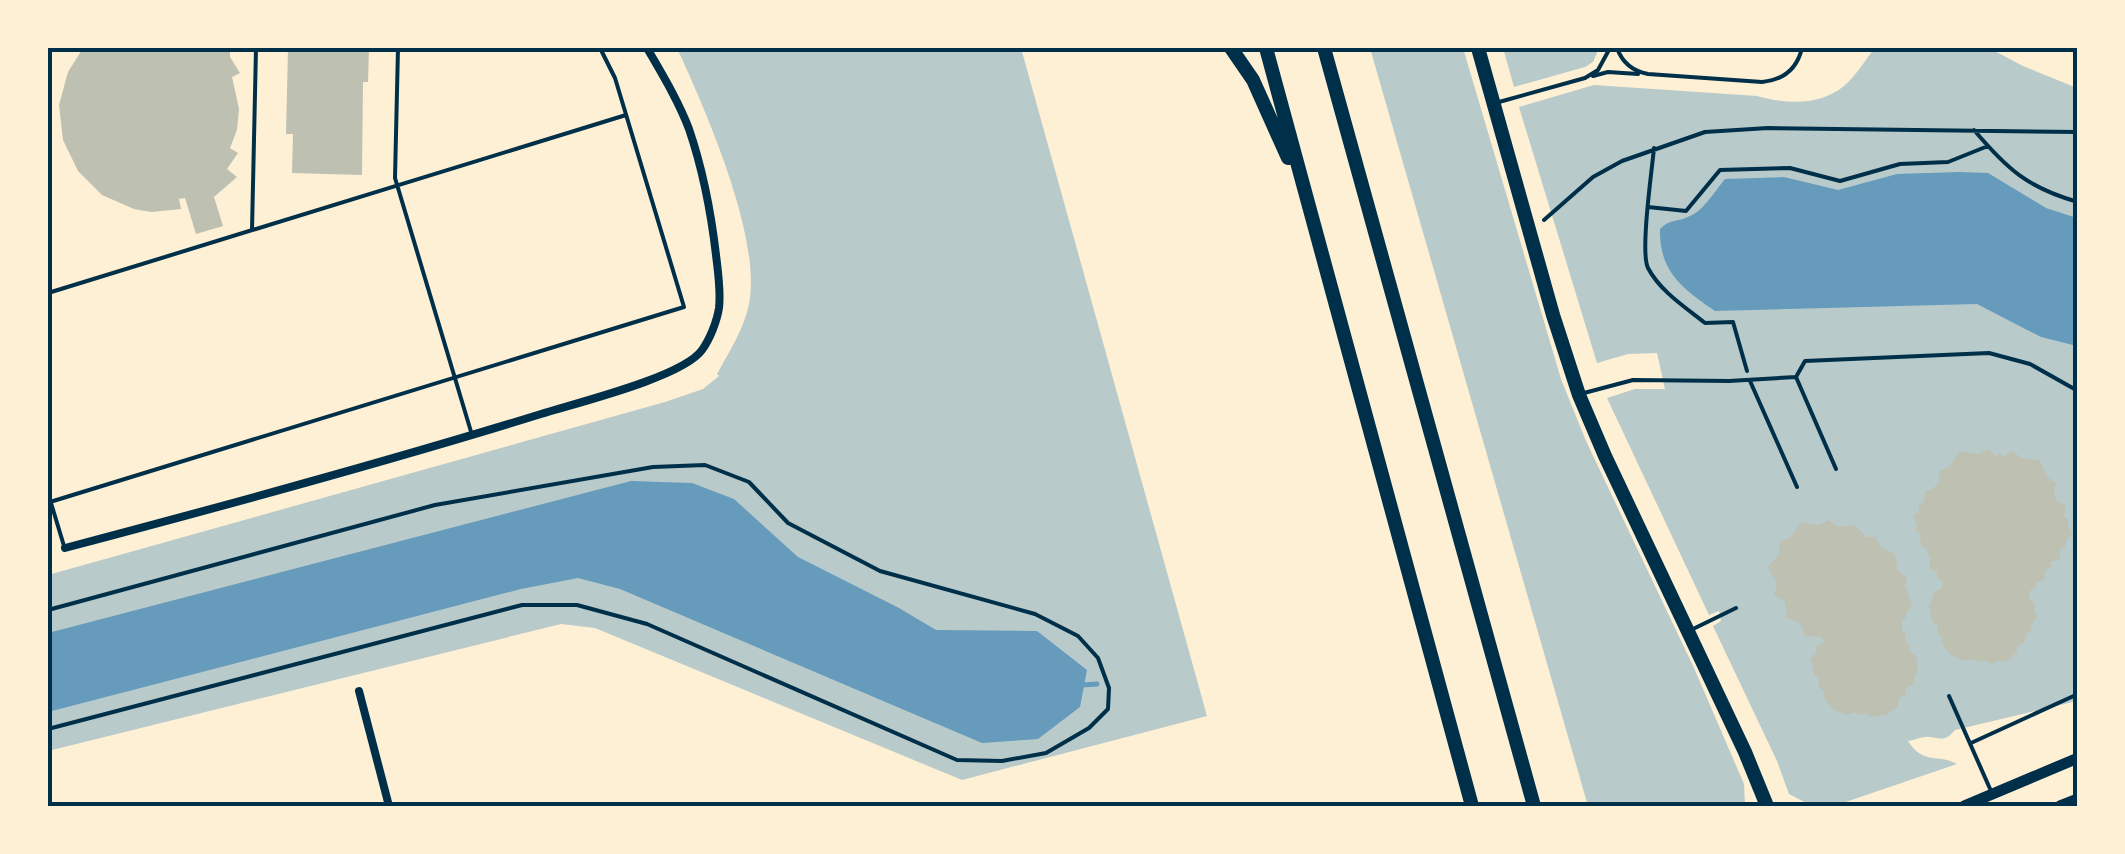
<svg xmlns="http://www.w3.org/2000/svg" width="2125" height="854" font-family="'Playfair Display',serif">
	<style>
		.green { fill: #b9caca }
		.water { fill: #669bbc }
		.lines { fill: none; stroke-linecap: round; stroke-linejoin: round }
		.stream { stroke: #669bbc; stroke-width: 5 }
		.building { fill: #bec0b2 }
		.path { stroke: #003049; stroke-width: 4 }
		.service { stroke: #003049; stroke-width: 4 }
		.minor { stroke: #003049; stroke-width: 8 }
		.secondary { stroke: #003049; stroke-width: 11 }
		.trunk { stroke: #003049; stroke-width: 14 }
		.neatline { fill: none; stroke: #003049; stroke-width: 4 }
	</style>
	<rect width="100%" height="100%" fill="#fdf0d5"/>
	<path class="green" d="M 677,48 L 1021,48 L 1207,716 L 962,780 L 595,628 L 561,624 L 48,751 L 48,575 L 665,402 L 703,389 L 719,376 L 717,374 C 729,352 744,329 749,304 C 762,237 705,109 677,48 Z
		M 1370,48 L 1463,48 L 1561,379 L 1586,441 L 1694,668 L 1744,784 L 1745,806 L 1588,806 Z
		M 1503,48 L 1599,48 L 1593,62 L 1585,67 L 1514,87 Z
		M 1875,48 L 1989,48 L 2023,66 L 2077,88 L 2077,701 L 1955,730 C 1946,741 1942,739 1930,737 C 1924,736 1915,740 1908,741 C 1924,766 1938,753 1957,764 L 1834,806 L 1812,806 L 1789,794 L 1777,761 L 1713,626 L 1721,621 L 1719,611 L 1709,615 L 1607,398 L 1635,389 L 1665,389 L 1657,353 L 1628,354 L 1597,363 L 1519,107 L 1594,85 L 1757,96 C 1785,104 1820,106 1844,86 C 1856,76 1865,60 1875,48 Z"/>
	<path class="water" d="M 1959,172 L 1988,173 L 2046,208 L 2077,218 L 2077,346 L 2041,337 L 1977,304 L 1715,311 C 1683,289 1659,272 1660,229 C 1669,219 1679,222 1690,216 C 1704,210 1715,191 1725,179 L 1784,177 L 1838,190 L 1897,174 Z
		M 631,481 L 692,483 L 734,499 L 798,557 L 899,608 L 936,630 L 1037,631 L 1087,670 L 1080,707 L 1038,739 L 982,743 L 620,589 L 578,578 L 521,589 L 48,712 L 48,633 Z"/>
	<g class="lines">
		<path class="stream" d="M 1082,685 L 1097,684"/>
	</g>
	<path class="building" d="M 83,48 L 230,48 L 230,57 L 240,73 L 232,77 L 239,109 L 237,130 L 230,148 L 238,153 L 227,169 L 237,177 L 214,197 L 223,226 L 196,234 L 185,198 L 179,199 L 181,209 L 151,212 L 134,209 L 102,195 L 78,171 L 63,140 L 59,105 L 68,72 Z
		M 288,48 L 369,48 L 368,82 L 363,82 L 362,175 L 292,173 L 293,134 L 286,134 Z
		M 1988,449 L 1996,456 L 2000,454 L 2003,457 L 2013,451 L 2021,458 L 2039,460 L 2047,477 L 2056,483 L 2054,492 L 2057,501 L 2066,506 L 2064,516 L 2068,519 L 2068,525 L 2072,534 L 2066,541 L 2065,547 L 2060,549 L 2060,559 L 2051,562 L 2051,567 L 2045,570 L 2045,579 L 2036,583 L 2036,588 L 2030,591 L 2029,600 L 2034,603 L 2034,610 L 2037,617 L 2032,624 L 2031,631 L 2026,634 L 2025,642 L 2017,646 L 2017,652 L 2006,662 L 1998,661 L 1991,664 L 1985,660 L 1978,662 L 1972,659 L 1965,661 L 1952,656 L 1942,644 L 1942,637 L 1937,633 L 1938,626 L 1932,621 L 1929,606 L 1935,592 L 1942,588 L 1943,581 L 1937,578 L 1937,573 L 1929,567 L 1931,558 L 1927,554 L 1927,549 L 1920,544 L 1921,534 L 1916,531 L 1917,525 L 1913,516 L 1919,510 L 1919,504 L 1924,502 L 1925,491 L 1934,488 L 1939,481 L 1939,471 L 1949,467 L 1960,451 L 1978,454 Z
		M 1829,520 L 1838,527 L 1855,525 L 1866,537 L 1876,537 L 1880,547 L 1895,554 L 1898,571 L 1907,577 L 1905,588 L 1908,590 L 1908,595 L 1913,605 L 1906,613 L 1906,618 L 1902,619 L 1902,630 L 1905,633 L 1905,641 L 1910,645 L 1909,651 L 1916,656 L 1918,671 L 1914,676 L 1913,685 L 1906,688 L 1905,695 L 1899,698 L 1898,706 L 1886,715 L 1871,717 L 1865,713 L 1859,715 L 1854,712 L 1846,715 L 1833,709 L 1823,697 L 1824,691 L 1818,686 L 1819,678 L 1814,674 L 1814,668 L 1810,660 L 1816,653 L 1816,646 L 1824,642 L 1821,637 L 1805,636 L 1799,622 L 1787,618 L 1785,602 L 1774,595 L 1777,583 L 1768,567 L 1779,554 L 1780,542 L 1791,537 L 1801,522 L 1819,525 Z"/>
	<g class="lines">
		<path class="path" d="M 1974,130 C 2007,169 2028,188 2078,202
			M 1654,148 C 1652,170 1640,252 1648,268 C 1660,291 1685,307 1705,323 L 1733,322 L 1747,371
			M 1648,207 L 1686,211 L 1720,170 L 1790,168 L 1840,181 L 1900,164 L 1948,162 L 1988,146
			M 1544,220 L 1593,177 L 1622,161 L 1705,132 L 1768,128 L 2078,132
			M 48,610 L 435,505 L 653,467 L 705,465 L 749,482 L 788,523 L 880,571 L 1035,614 L 1078,636 L 1098,658 L 1109,688 L 1108,709 L 1089,728 L 1046,753 L 1002,761 L 957,760 L 647,624 L 577,605 L 522,605 L 48,729"/>
		<path class="service" d="M 398,48 L 395,178 L 472,435
			M 1617,48 C 1622,62 1632,71 1648,74 L 1762,82 C 1784,80 1797,69 1802,48
			M 1593,76 L 1608,72 L 1638,74
			M 1499,102 L 1585,78 L 1598,70 L 1610,48
			M 252,230 L 256,48
			M 48,293 L 626,115
			M 1750,381 L 1797,487
			M 1584,393 L 1633,380 L 1729,381 L 1796,377
			M 1836,469 L 1796,377 L 1805,361 L 1989,353 L 2030,364 L 2078,391
			M 48,493 L 64,546
			M 50,502 L 684,307 L 615,78 L 600,48
			M 1693,629 L 1736,608
			M 1949,696 L 1991,791
			M 1971,743 L 2078,694"/>
		<path class="minor" d="M 65,548 C 224,506 383,463 541,414 C 576,403 683,377 702,350 C 710,339 717,321 719,308 C 721,291 718,272 716,255 C 711,212 703,170 689,129 C 678,100 662,74 647,48
			M 359,691 L 389,806"/>
		<path class="secondary" d="M 1964,806 L 2078,758
			M 2060,806 L 2078,799"/>
		<path class="trunk" d="M 1231,48 L 1253,80 L 1288,158
			M 1266,48 L 1472,806
			M 1324,48 L 1534,806
			M 1478,48 L 1553,315 L 1579,395 L 1605,456 L 1745,752 L 1767,806"/>
	</g>
	<rect width="2125" height="854" fill="none" stroke="#fdf0d5" stroke-width="100"/>
	<rect x="50" y="50" width="2025" height="754" class="neatline"/>
</svg>
